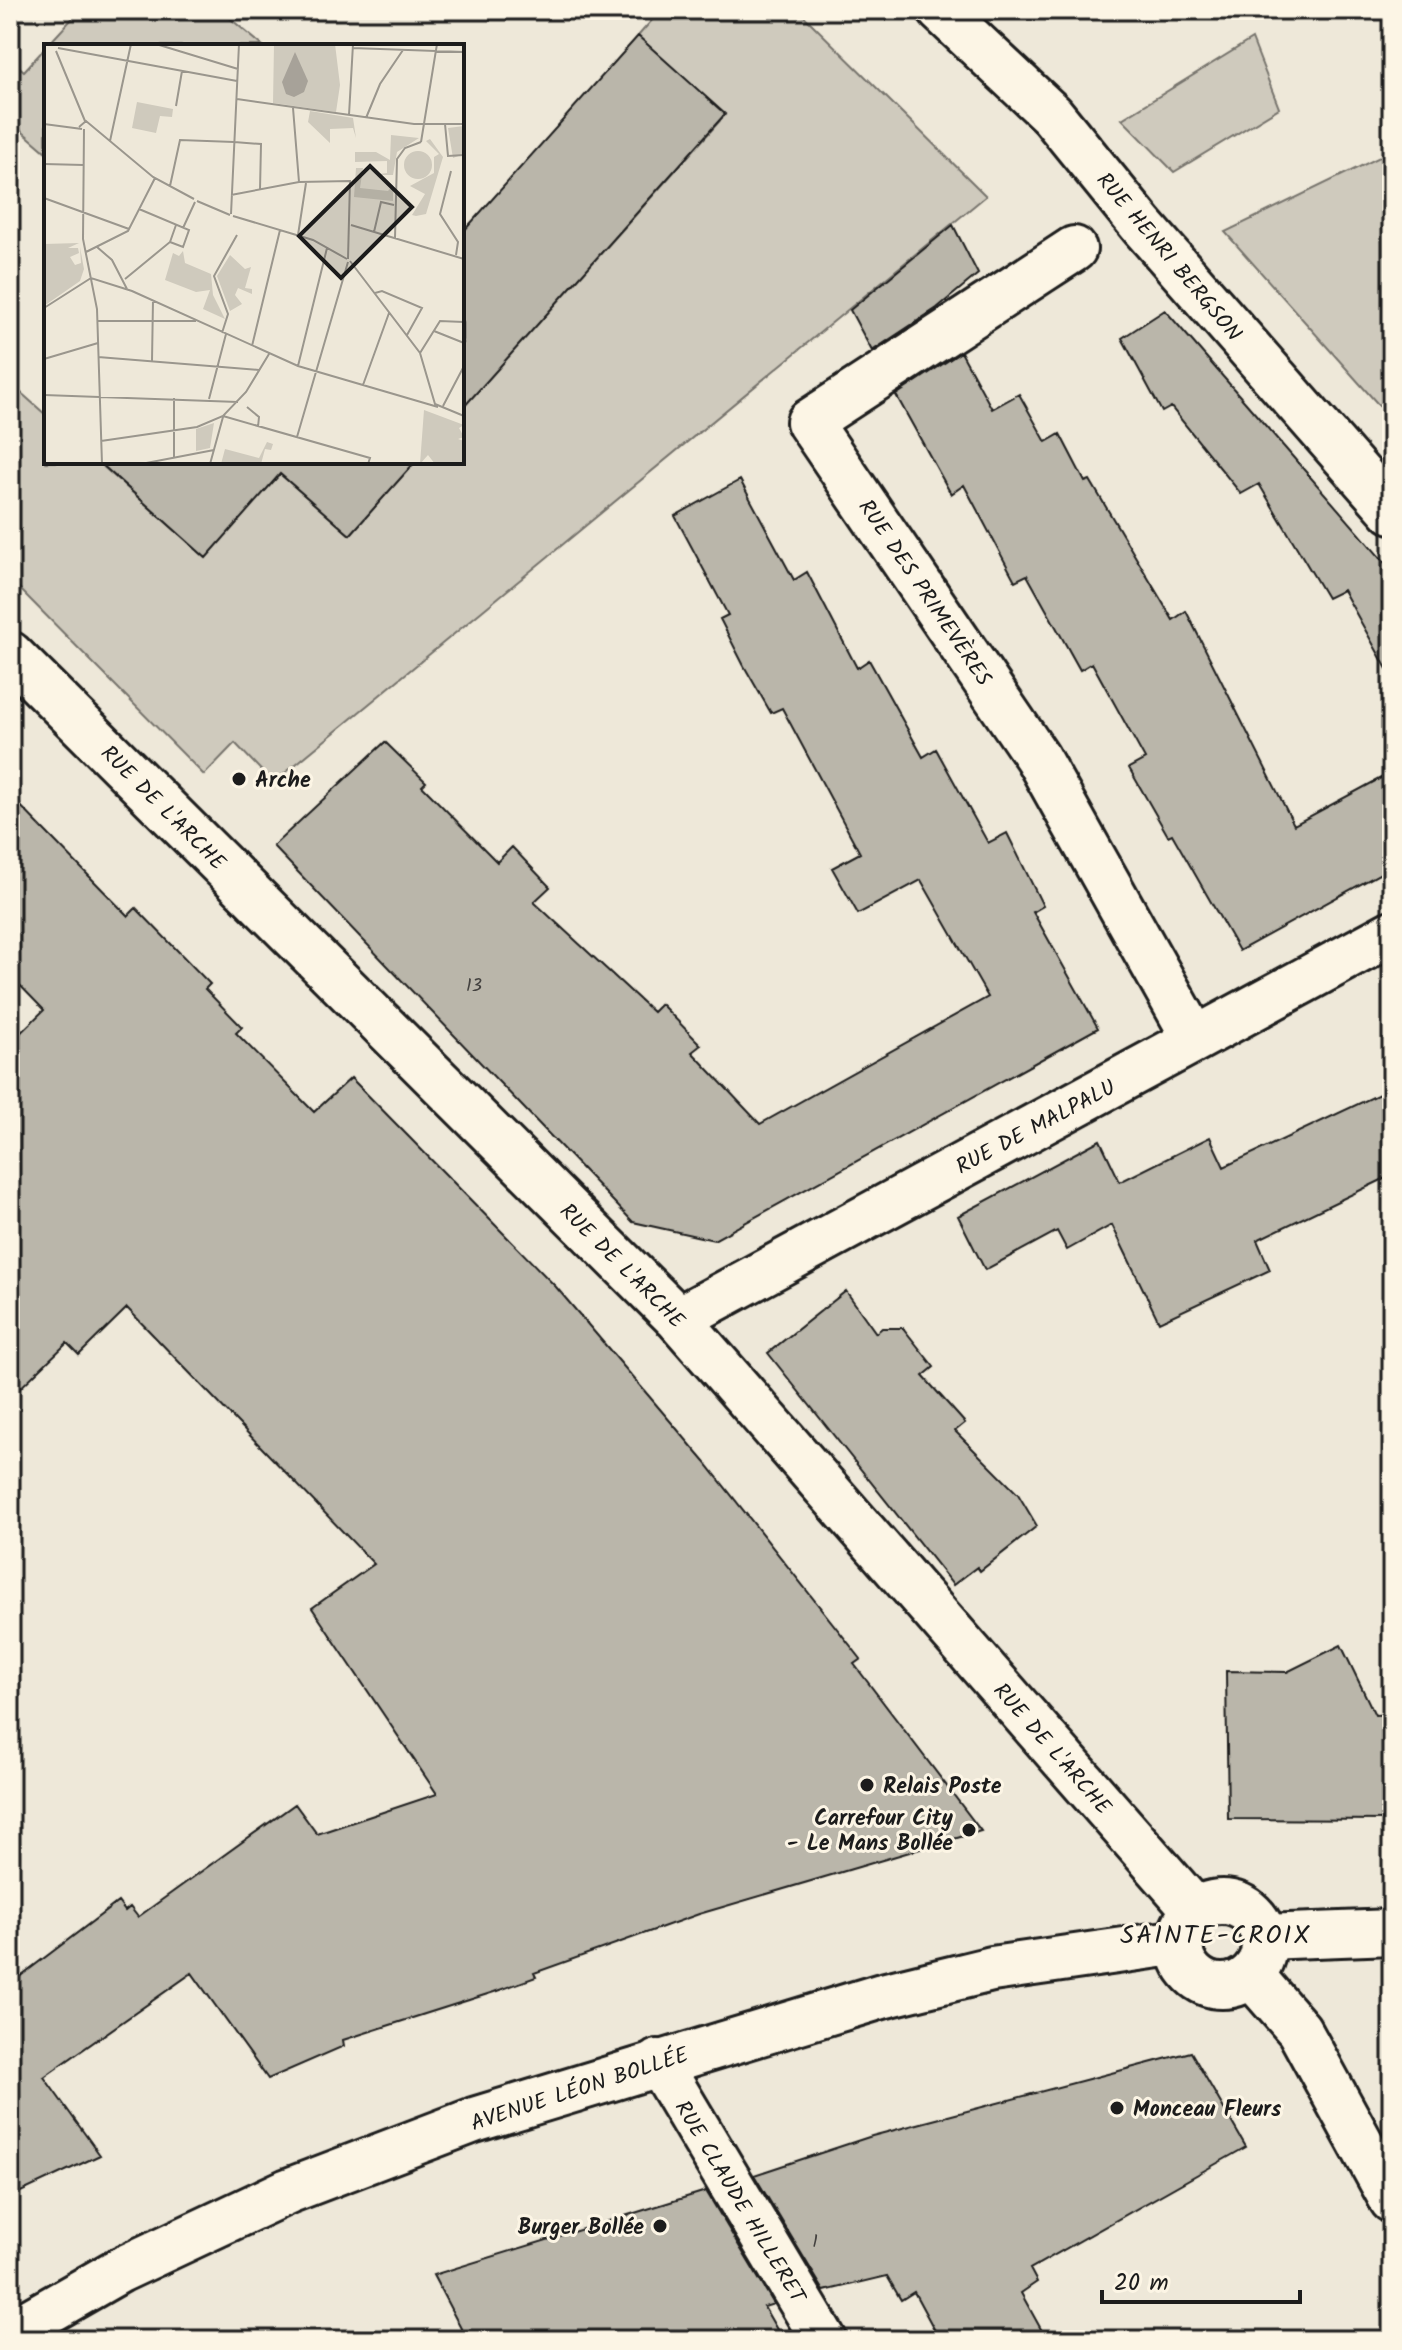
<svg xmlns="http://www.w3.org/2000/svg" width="1402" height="2350" font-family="Kalam,sans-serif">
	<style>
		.green { fill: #cfcabd; stroke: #76736c; stroke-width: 2 }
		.building { fill: #bab6aa; stroke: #1c1c1c; stroke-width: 2 }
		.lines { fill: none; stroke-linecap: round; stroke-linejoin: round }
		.minor-casing { stroke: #1c1c1c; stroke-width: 50 }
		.major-casing { stroke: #1c1c1c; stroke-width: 50 }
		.minor { stroke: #fcf5e5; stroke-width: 44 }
		.major { stroke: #fcf5e5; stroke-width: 44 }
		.poi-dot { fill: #1c1c1c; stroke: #fcf5e5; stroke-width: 3 }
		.labels { text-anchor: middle; stroke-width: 6; stroke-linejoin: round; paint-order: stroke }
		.number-label { font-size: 18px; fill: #444240 }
		.street-label { font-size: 22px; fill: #1c1c1c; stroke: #fcf5e5 }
		.poi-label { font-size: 22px; font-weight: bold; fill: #1c1c1c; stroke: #fcf5e5; text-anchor: start }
		.quarter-label { font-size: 26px; letter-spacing: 2px; fill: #1c1c1c; stroke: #fcf5e5 }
		.inset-road { fill: none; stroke: #9a968d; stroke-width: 2 }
		.view { fill: #1c1c1c; fill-opacity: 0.15; stroke: #1c1c1c; stroke-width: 4 }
		.inset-edge { fill: none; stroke: #1c1c1c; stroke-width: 4 }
	</style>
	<rect width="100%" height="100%" fill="#eee8d9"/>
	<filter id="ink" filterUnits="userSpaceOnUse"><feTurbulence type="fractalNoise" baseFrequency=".0125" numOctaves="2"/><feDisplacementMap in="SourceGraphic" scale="16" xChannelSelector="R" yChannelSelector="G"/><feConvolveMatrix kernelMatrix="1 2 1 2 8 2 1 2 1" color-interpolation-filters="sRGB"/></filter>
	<g filter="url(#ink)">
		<path class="green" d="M 80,10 L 220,10 L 263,46 L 47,46 Z
			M 661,10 L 798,10 L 986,196 L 273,783 L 235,743 L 204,775 L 10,579 L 10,383 L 46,415 L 46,462 L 98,462 L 205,557 L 280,474 L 350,535 L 415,462 L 462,462 L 462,409 L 725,115 L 638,36 Z
			M 1252,39 L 1279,108 L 1174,172 L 1122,119 Z
			M 46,47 L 46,152 L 10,121 L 10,59 L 24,71 Z
			M 1392,151 L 1392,420 L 1225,232 Z"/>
		<path class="building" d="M 638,36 L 725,114 L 462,409 L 462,233 Z
			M 953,225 L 978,274 L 937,308 L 872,351 L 850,310 Z
			M 1165,310 L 1392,571 L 1392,678 L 1343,590 L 1327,598 L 1259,484 L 1241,494 L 1171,407 L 1162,412 L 1122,338 Z
			M 961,352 L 992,409 L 1019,394 L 1046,442 L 1060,434 L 1085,482 L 1090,480 L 1173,620 L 1186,611 L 1294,825 L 1392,772 L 1392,867 L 1239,951 L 1172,834 L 1168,836 L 1129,768 L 1145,759 L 1092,663 L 1080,670 L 1027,575 L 1015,581 L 964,485 L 951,494 L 896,395 Z
			M 99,462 L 415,462 L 350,535 L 280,474 L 206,558 Z
			M 740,480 L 794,580 L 807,572 L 857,668 L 869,660 L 923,757 L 936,749 L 988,843 L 1007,833 L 1043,906 L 1033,912 L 1098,1028 L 714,1240 L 633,1222 L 273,846 L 385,742 L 426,782 L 422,786 L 497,862 L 512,847 L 550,887 L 534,902 L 653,1012 L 661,1004 L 701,1045 L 692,1052 L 760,1124 L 988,997 L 921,880 L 858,914 L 832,868 L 860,853 L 782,708 L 771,713 L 744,666 L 720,619 L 728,615 L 675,516 Z
			M 10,795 L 128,916 L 136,908 L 210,984 L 205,989 L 242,1027 L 236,1033 L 314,1112 L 351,1078 L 556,1287 L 705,1462 L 861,1659 L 854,1664 L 981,1831 L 699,1914 L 534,1973 L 536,1977 L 494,1992 L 343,2040 L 344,2046 L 268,2079 L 192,1973 L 44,2077 L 100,2155 L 10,2197 L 10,1984 L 118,1902 L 125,1911 L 130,1907 L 138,1917 L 295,1804 L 317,1834 L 437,1794 L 312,1608 L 374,1564 L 127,1308 L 79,1355 L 67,1343 L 10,1398 L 10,1043 L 44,1010 L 10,975 Z
			M 1392,1088 L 1392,1175 L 1257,1240 L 1270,1270 L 1159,1322 L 1112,1225 L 1067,1250 L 1057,1231 L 985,1270 L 958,1216 L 1100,1140 L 1120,1182 L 1210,1137 L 1224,1167 Z
			M 846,1291 L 876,1333 L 882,1328 L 903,1328 L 934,1367 L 923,1376 L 965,1423 L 955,1431 L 1018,1494 L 1037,1526 L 980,1571 L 977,1567 L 953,1585 L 768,1353 Z
			M 1341,1645 L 1375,1715 L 1392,1714 L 1392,1820 L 1228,1819 L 1226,1671 L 1287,1672 Z
			M 1191,2052 L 1246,2147 L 1030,2269 L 1037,2282 L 1021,2293 L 1047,2340 L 940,2340 L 914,2292 L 901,2300 L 887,2276 L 824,2291 L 754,2175 L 872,2136 Z
			M 706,2191 L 774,2304 L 764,2307 L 783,2340 L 467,2340 L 433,2275 Z"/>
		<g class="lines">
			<g class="minor-casing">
				<path id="minor" d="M 940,10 L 1052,115 L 1143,227 L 1392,511
					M 1074,249 L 809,422 L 1037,757 L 1195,1039
					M 10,654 L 678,1319 L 1196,1911
					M 678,1319 L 1392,933
					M 1251,1975 L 1299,2030 L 1392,2200
					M 658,2062 L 824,2340"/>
			</g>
			<g class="major-casing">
				<path id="major" d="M1180 1944a42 42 0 1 1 84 0a42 42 0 1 1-84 0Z
					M 1264,1937 L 1392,1932
					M 10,2333 L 120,2270 L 288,2191 L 474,2120 L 882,1996 L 992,1969 L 1180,1942"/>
			</g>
			<use href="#minor" class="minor"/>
			<use href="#major" class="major"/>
		</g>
	</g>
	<g class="poi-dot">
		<circle cx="239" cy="779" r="8"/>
		<circle cx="867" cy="1785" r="8"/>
		<circle cx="969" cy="1830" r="8"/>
		<circle cx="1117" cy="2108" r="8"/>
		<circle cx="660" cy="2226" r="8"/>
	</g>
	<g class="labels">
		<g class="number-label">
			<text x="474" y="991">13</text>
			<text x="815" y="2247">1</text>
		</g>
		<g class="street-label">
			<text transform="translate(1170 256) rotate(50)" y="8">RUE HENRI BERGSON</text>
			<text transform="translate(926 592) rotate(56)" y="8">RUE DES PRIMEVÈRES</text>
			<text transform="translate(164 807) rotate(45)" y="8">RUE DE L'ARCHE</text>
			<text transform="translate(1035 1126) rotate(-28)" y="8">RUE DE MALPALU</text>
			<text transform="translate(623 1265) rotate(45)" y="8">RUE DE L'ARCHE</text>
			<text transform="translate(1053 1748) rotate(49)" y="8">RUE DE L'ARCHE</text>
			<text transform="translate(579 2088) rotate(-18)" y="8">AVENUE LÉON BOLLÉE</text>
			<text transform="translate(741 2201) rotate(59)" y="8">RUE CLAUDE HILLERET</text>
		</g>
		<g class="poi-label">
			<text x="255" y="787">Arche</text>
			<text x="883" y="1793">Relais Poste</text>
			<text x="953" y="1825" text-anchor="end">Carrefour City<tspan x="953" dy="25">- Le Mans Bollée</tspan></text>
			<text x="1133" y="2116">Monceau Fleurs</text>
			<text x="644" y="2234" text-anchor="end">Burger Bollée</text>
		</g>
		<g class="quarter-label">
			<text x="1216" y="1943">SAINTE-CROIX</text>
		</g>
	</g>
	<g transform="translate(44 44)">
		<rect width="420" height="420" fill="#eee8d9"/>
		<path d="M 230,0 L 291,0 L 296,41 L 292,68 L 229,59 ZM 93,58 L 129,65 L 128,73 L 116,72 L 112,89 L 88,84 ZM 266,67 L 309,74 L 312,94 L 309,84 L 286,85 L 286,99 L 264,78 ZM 420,82 L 420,110 L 409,114 L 404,84 ZM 347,91 L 375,94 L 353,108 L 349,131 L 335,131 L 334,122 L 335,130 L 343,129 L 343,117 L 311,118 L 311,108 L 332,108 L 346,116 ZM 386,95 L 399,113 L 382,170 L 372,172 L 368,171 L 381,150 L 366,142 L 390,129 L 390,113 L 395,110 L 382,97 ZM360 121a14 14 0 1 1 28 0a14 14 0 1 1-28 0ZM 312,124 L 319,124 L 316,144 L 344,147 L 349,141 L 349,157 L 310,153 ZM 35,199 L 24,204 L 34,204 L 35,209 L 26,213 L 31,221 L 37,219 L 36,203 L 40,225 L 36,237 L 0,262 L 0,200 ZM 139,207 L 141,219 L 167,230 L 169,251 L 181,275 L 159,265 L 166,246 L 152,248 L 121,236 L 129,209 L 135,212 ZM 186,211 L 201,225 L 207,223 L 201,244 L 208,245 L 208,250 L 194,244 L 191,251 L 198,260 L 186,267 L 173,232 ZM 380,366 L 420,381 L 415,384 L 420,393 L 414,395 L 420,397 L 420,420 L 391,420 L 384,411 L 376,420 ZM 170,379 L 166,404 L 152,407 L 152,385 ZM 223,398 L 229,400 L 227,406 L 221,405 L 217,420 L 177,420 L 181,405 L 215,414 Z" fill="#cfcabd"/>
		<path d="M 251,8 L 264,37 L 260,48 L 250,53 L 242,50 L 238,38 Z" fill="#a7a299"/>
		<path class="inset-road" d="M 112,0 L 194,25M 14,4 L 193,37M 308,4 L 420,8M 12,7 L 41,77M 193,55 L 370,80 L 420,80M 132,62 L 138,27M 249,64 L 255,138M 305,71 L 309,0M 322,74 L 336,40 L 359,6M 0,80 L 38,85M 401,80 L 404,112 L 420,111M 35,83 L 42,77 L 109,133 L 150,155M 40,85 L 39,195 L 53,265 L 58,420M 66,97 L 87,0M 377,98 L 393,0M 0,120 L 40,121M 407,127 L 396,170 L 414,198 L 412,211M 126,142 L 136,96 L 190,98 L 217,100 L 216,146M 187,151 L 255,138 L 306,137 L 304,215M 0,154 L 85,185M 153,157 L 186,171M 95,165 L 145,186 L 139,203 L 126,198M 187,170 L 195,0M 189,172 L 269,196 L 303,215M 307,181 L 420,215M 139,184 L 151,158M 330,188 L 337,158 L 350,161M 254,191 L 262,139M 351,194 L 353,115 L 361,104 L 377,98M 53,203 L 68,216 L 83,245M 42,208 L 84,187 L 111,134M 306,217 L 376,309 L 391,360 L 420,372M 81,235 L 126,198 L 132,181M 331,249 L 338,247 L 378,264 L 363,291M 0,264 L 47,234 L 88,247 L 254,322 L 394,363M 53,277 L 152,277M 390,287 L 420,299M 178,289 L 184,270 L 170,232 L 193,191M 208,302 L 236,186M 376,309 L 396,277 L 420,278M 54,313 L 215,326M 0,315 L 54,299M 108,317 L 109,256M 254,322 L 283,204M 319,341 L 345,269M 0,351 L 194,358M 165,355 L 182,290M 399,362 L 420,322M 203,363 L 215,373 L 214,383M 179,372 L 326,414 L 324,420M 253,393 L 304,218M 57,397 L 153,383 L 179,372 L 202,348 L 225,310M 130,414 L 130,354M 97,420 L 170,406M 166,420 L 179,373"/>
		<path class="view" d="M 326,122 L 368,163 L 297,234 L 255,192 Z"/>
		<rect width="420" height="420" class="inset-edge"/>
	</g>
	<rect width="1402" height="2350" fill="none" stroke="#fcf5e5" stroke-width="40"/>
	<rect x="20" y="20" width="1362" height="2310" fill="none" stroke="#1c1c1c" stroke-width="3" filter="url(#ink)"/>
	<path d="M1102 2290v12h198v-12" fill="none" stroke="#1c1c1c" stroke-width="4"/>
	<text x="1114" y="2290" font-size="24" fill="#1c1c1c" stroke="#fcf5e5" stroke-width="6" paint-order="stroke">20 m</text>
</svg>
